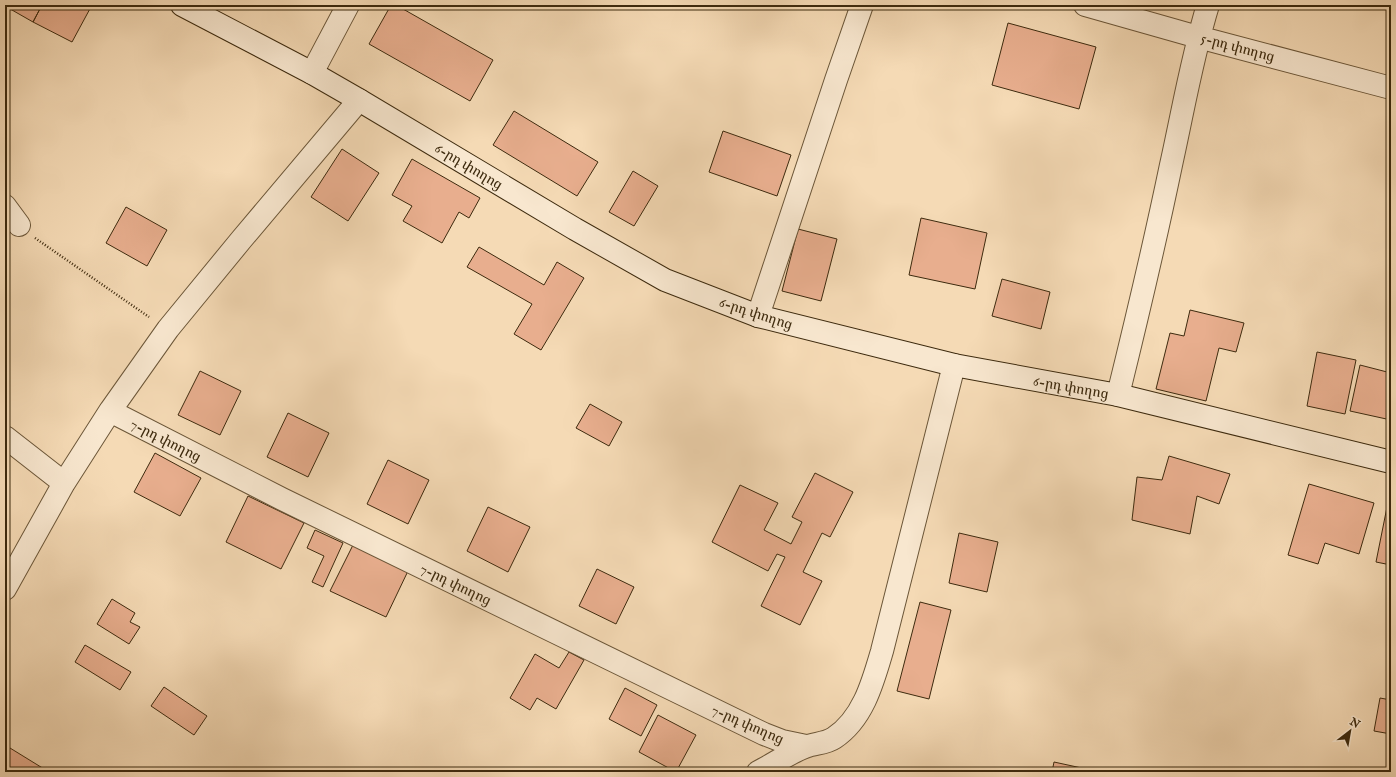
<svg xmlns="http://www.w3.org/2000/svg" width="1396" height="777" font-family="'IM FELL English','Noto Serif Armenian',serif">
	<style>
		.building { fill: #e8ae8e; stroke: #3d2a0e }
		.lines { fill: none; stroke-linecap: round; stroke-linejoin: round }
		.minor-casing { stroke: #6b5638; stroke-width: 24 }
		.secondary-casing { stroke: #3d2a0e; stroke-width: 24 }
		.path { stroke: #3d2a0e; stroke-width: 2.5; stroke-dasharray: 1 2; stroke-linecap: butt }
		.minor { stroke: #f8e7cf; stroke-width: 22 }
		.secondary { stroke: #f8e7cf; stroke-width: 22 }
		.labels { text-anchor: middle; stroke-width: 3; stroke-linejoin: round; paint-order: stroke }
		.street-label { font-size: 14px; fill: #3d2a0e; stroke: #f8e7cf }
	</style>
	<rect width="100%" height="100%" fill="#f5dab5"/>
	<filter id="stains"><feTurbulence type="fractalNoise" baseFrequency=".005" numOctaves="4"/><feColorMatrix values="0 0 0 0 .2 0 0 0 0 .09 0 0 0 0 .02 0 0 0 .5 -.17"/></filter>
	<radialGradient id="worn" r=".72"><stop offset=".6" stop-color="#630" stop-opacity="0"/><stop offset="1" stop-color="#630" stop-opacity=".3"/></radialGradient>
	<path class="building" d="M 5,5 L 42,5 L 33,22 L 5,6 Z
		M 42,5 L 92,5 L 72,42 L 33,22 Z
		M 391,5 L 396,5 L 493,60 L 470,101 L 369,44 Z
		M 1008,23 L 1096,47 L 1079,109 L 992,85 Z
		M 514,111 L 598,162 L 577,196 L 493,145 Z
		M 723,131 L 791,155 L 777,196 L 709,172 Z
		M 342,149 L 379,173 L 348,221 L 311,197 Z
		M 412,159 L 480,198 L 469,218 L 459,212 L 442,243 L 403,221 L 412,206 L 392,195 Z
		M 633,171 L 658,186 L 634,226 L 609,212 Z
		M 126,207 L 167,230 L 147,266 L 106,243 Z
		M 921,218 L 987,233 L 975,289 L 909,275 Z
		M 798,229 L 837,239 L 821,301 L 782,291 Z
		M 479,247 L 544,285 L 557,262 L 584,278 L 541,350 L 514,334 L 532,304 L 467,267 Z
		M 1002,279 L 1050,292 L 1041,329 L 992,316 Z
		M 1190,310 L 1244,323 L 1236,352 L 1219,348 L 1206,401 L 1156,389 L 1170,333 L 1184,336 Z
		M 1317,352 L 1356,360 L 1345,414 L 1307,406 Z
		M 1360,365 L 1391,373 L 1391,420 L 1350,411 Z
		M 200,371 L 241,391 L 220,435 L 178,415 Z
		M 590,404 L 622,422 L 609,446 L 576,428 Z
		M 288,413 L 329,433 L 308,477 L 267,457 Z
		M 155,453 L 201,478 L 180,516 L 134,492 Z
		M 1169,456 L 1230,474 L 1219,504 L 1197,496 L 1190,534 L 1132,520 L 1137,477 L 1162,480 Z
		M 388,460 L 429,480 L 408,524 L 367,504 Z
		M 815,473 L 853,492 L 830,537 L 822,533 L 803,572 L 822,581 L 800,625 L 761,606 L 785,557 L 777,554 L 768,571 L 712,542 L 740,485 L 778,503 L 764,530 L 791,544 L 802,522 L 792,517 Z
		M 1309,484 L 1374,503 L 1359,554 L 1325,543 L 1318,564 L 1288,555 Z
		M 248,496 L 304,523 L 281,569 L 226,542 Z
		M 1388,502 L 1391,502 L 1391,565 L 1376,562 Z
		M 488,507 L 530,527 L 508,572 L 467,551 Z
		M 315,530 L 343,543 L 323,587 L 312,582 L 324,556 L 307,548 Z
		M 959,533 L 998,542 L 987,592 L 949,583 Z
		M 353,545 L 408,571 L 386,617 L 330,591 Z
		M 597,569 L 634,587 L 616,624 L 579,606 Z
		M 112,599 L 135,613 L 130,622 L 140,627 L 129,644 L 97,624 Z
		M 920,602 L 951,610 L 929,699 L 897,691 Z
		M 85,645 L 131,672 L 120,690 L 75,662 Z
		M 569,652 L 584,660 L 556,709 L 537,698 L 530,710 L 510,698 L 535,654 L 559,668 Z
		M 164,687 L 207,716 L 194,735 L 151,706 Z
		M 625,688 L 657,705 L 641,736 L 609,719 Z
		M 1380,698 L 1391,700 L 1391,734 L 1374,731 Z
		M 658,715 L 696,735 L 676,772 L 639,752 Z
		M 10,748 L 49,772 L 5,772 L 5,755 Z
		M 1054,762 L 1100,772 L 1052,772 Z"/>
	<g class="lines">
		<g class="minor-casing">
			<path id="minor" d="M 1085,5 L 1198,37 L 1391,88
				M 312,73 L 348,5
				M 5,206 L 19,225
				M 758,316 L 836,80 L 862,5
				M 1118,395 C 1137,318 1155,242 1171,165 C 1183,111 1192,57 1208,5
				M 110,411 L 282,499 L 764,734 L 782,741 L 806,746
				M 5,437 L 64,483
				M 5,589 L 64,483 L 110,411 L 168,329 L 241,240 L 359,100
				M 758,772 C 774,764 789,753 805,747 C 814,743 825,744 834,738 C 863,719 873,682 882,651 L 954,365"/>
		</g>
		<g class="secondary-casing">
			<path id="secondary" d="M 182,5 L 312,73 L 359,100 L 575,229 L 665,280 L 758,316 L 954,365 L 1118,395 L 1391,462"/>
		</g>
		<path class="path" d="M 35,238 L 149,317"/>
		<use href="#minor" class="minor"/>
		<use href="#secondary" class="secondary"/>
	</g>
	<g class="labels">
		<g class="street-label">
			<text transform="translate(1238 47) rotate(15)" y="5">5-րդ փողոց</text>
			<text transform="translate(469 166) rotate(31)" y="5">6-րդ փողոց</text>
			<text transform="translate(756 313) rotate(18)" y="5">6-րդ փողոց</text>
			<text transform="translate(1071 387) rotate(10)" y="5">6-րդ փողոց</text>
			<text transform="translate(166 440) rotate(27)" y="5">7-րդ փողոց</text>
			<text transform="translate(456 584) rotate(26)" y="5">7-րդ փողոց</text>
			<text transform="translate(748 724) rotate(24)" y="5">7-րդ փողոց</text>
		</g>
	</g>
	<rect width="1396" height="777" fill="none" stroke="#f5dab5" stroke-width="20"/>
	<rect x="6" y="6" width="1384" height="765" fill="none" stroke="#3d2a0e" stroke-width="2"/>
	<rect x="10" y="10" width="1376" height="757" fill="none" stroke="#3d2a0e"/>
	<g transform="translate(1350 731) rotate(31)" stroke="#f8e7cf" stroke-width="3" paint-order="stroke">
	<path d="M0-3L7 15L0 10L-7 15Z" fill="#3d2a0e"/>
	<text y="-6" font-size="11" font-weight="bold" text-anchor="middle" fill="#3d2a0e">N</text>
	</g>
	<rect width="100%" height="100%" filter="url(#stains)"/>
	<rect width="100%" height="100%" fill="url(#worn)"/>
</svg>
